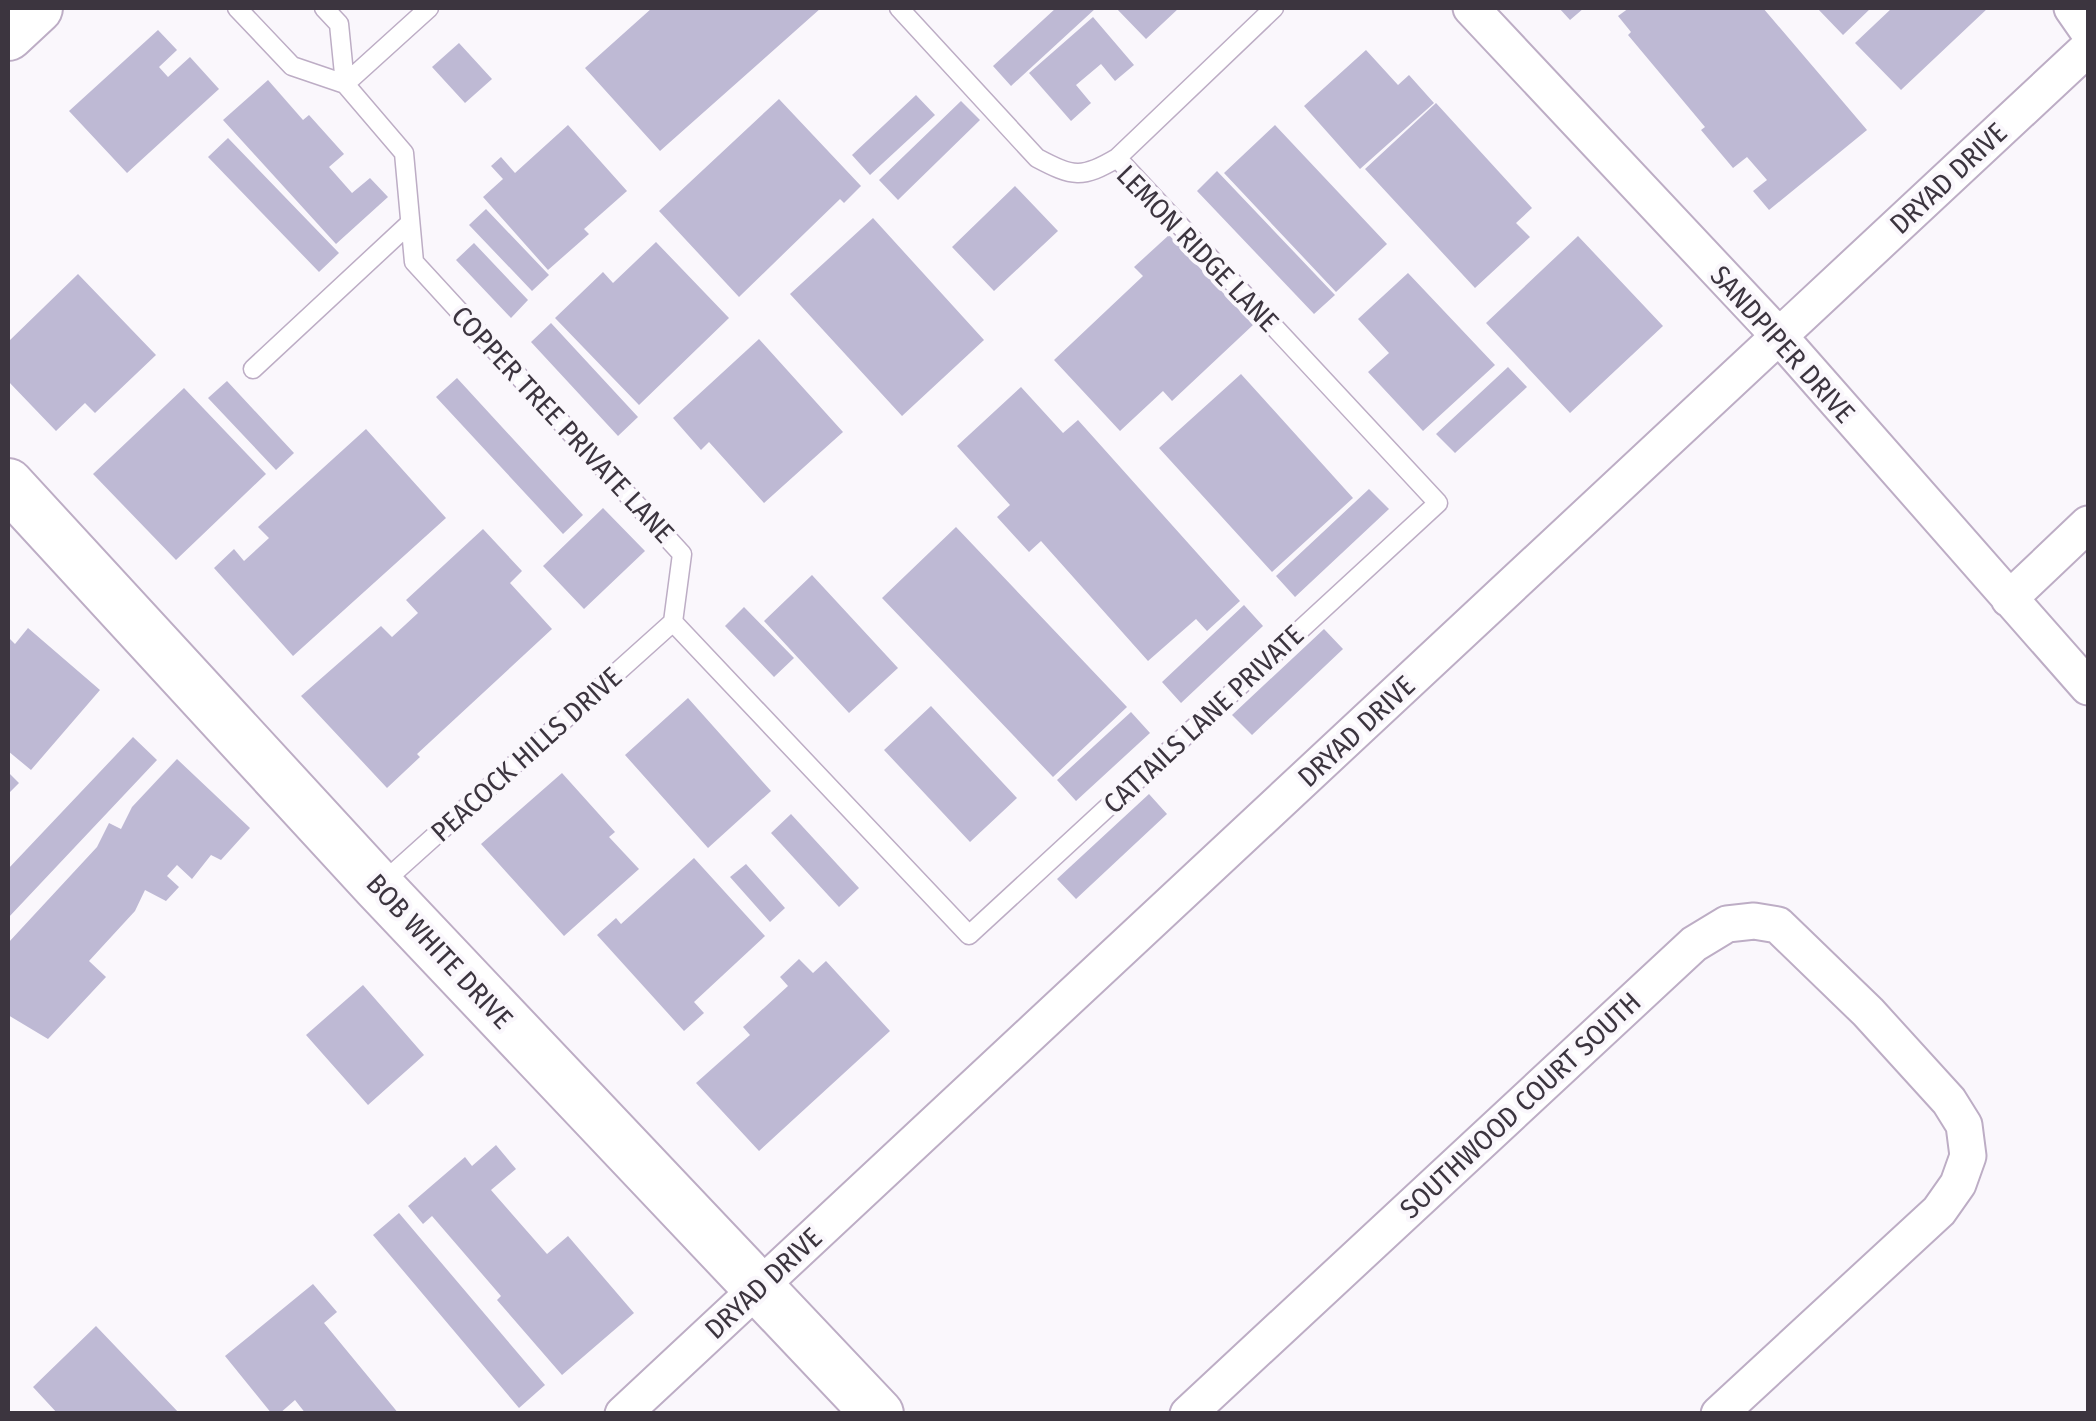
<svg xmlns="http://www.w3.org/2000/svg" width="2096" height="1421" font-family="'Fira Sans Condensed',sans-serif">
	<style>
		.building { fill: #beb9d4 }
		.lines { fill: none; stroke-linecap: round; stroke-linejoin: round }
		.lane-casing { stroke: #bdadc5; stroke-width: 21 }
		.street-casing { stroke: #bdadc5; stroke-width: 39 }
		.secondary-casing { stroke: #bdadc5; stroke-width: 54 }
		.lane { stroke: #fff; stroke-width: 18 }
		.street { stroke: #fff; stroke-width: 35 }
		.secondary { stroke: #fff; stroke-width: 50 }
		.labels { text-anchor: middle; stroke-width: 8; stroke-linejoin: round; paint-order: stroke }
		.street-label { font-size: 28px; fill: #3c353f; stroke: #faf7fc }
	</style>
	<rect width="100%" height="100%" fill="#faf7fc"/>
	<path class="building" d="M 652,8 L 821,8 L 660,151 L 585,68 Z
		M 1056,8 L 1096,8 L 1011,86 L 993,66 Z
		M 1116,8 L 1179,8 L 1146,39 Z
		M 1559,8 L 1584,8 L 1570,20 Z
		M 1629,8 L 1763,8 L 1867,130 L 1769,210 L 1753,191 L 1767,180 L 1747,157 L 1733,168 L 1701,130 L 1705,127 L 1628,35 L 1631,32 L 1618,16 Z
		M 1817,8 L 1871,8 L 1843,35 Z
		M 1892,8 L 1988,8 L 1901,90 L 1855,43 Z
		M 1093,17 L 1134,65 L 1115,81 L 1101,64 L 1076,85 L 1091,103 L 1071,121 L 1029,73 Z
		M 158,30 L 177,50 L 159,67 L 168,77 L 190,57 L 219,89 L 127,173 L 69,111 Z
		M 459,43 L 492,79 L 465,103 L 432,67 Z
		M 1366,50 L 1398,85 L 1409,75 L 1434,103 L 1360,169 L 1304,106 Z
		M 268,80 L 303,120 L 309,115 L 344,154 L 329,167 L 352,193 L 370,178 L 388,197 L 336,244 L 223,120 Z
		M 916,95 L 935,115 L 870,175 L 852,155 Z
		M 779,99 L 861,186 L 844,203 L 840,199 L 739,297 L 659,211 Z
		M 961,101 L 980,120 L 898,200 L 879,180 Z
		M 1436,103 L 1532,208 L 1516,223 L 1530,237 L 1475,288 L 1365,169 Z
		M 568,125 L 627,191 L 584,229 L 589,234 L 548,270 L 483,197 L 503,179 L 491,166 L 501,157 L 515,173 Z
		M 1275,125 L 1387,244 L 1336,292 L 1224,173 Z
		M 228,138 L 339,253 L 319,272 L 208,157 Z
		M 1217,171 L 1335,295 L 1314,314 L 1197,191 Z
		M 1015,186 L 1058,231 L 994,291 L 952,247 Z
		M 486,209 L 549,275 L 532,291 L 469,225 Z
		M 873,218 L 984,340 L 902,416 L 790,294 Z
		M 1169,235 L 1253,325 L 1172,401 L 1163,391 L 1120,431 L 1054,360 L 1143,276 L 1134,267 Z
		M 1578,236 L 1663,326 L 1570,413 L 1486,323 Z
		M 656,242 L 729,318 L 639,405 L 555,318 L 603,272 L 613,283 Z
		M 474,243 L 528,300 L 511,318 L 456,260 Z
		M 1408,273 L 1495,365 L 1423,431 L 1368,372 L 1389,353 L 1358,319 Z
		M 78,274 L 156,355 L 95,413 L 85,403 L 56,431 L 8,381 L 8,342 Z
		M 551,323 L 638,417 L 618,436 L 531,342 Z
		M 759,339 L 843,432 L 764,503 L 709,442 L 701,450 L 673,418 Z
		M 1508,367 L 1527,387 L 1455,453 L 1436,434 Z
		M 1241,374 L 1353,498 L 1272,572 L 1159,448 Z
		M 457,378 L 583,515 L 563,534 L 436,397 Z
		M 227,381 L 294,453 L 276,470 L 208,398 Z
		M 1021,387 L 1063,433 L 1078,420 L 1240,601 L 1207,631 L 1196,619 L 1148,661 L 1041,541 L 1029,552 L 997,517 L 1010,505 L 957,446 Z
		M 184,388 L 266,474 L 176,560 L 93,474 Z
		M 366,429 L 446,518 L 293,656 L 214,568 L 234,549 L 244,561 L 269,538 L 258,527 Z
		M 1369,489 L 1389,509 L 1295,597 L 1276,576 Z
		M 603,508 L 645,551 L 584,609 L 543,566 Z
		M 956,527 L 1127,707 L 1053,777 L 882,598 Z
		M 483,529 L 522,571 L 510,583 L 552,629 L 417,754 L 420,757 L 387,788 L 301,696 L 381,626 L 392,637 L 418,613 L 406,600 Z
		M 812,575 L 898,668 L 849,713 L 764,621 Z
		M 1244,605 L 1263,626 L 1181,703 L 1162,682 Z
		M 744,607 L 794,658 L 774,677 L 725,626 Z
		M 28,628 L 100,690 L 31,770 L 8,751 L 8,637 L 15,644 Z
		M 1324,629 L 1343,649 L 1252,735 L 1232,715 Z
		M 688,698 L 771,791 L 708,848 L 625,755 Z
		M 931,706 L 1017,798 L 970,842 L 884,750 Z
		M 1131,712 L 1150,733 L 1076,801 L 1057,780 Z
		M 133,737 L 157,760 L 8,918 L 8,869 Z
		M 177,759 L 250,828 L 221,860 L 211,855 L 192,879 L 177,865 L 167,876 L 179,887 L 166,901 L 145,890 L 135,911 L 89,961 L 106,977 L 48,1039 L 8,1015 L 8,943 L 97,847 L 109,823 L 121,829 L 132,807 Z
		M 8,772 L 19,783 L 8,794 Z
		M 562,773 L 615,832 L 609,837 L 639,869 L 564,936 L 481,844 Z
		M 1149,794 L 1167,814 L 1076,899 L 1057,879 Z
		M 791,814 L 859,888 L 839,907 L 771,833 Z
		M 694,858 L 765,936 L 694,1002 L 704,1013 L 684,1031 L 597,935 L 616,918 L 621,924 Z
		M 746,864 L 785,908 L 770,922 L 730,877 Z
		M 799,959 L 813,973 L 826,961 L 890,1031 L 759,1151 L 696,1083 L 750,1035 L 743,1027 L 788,986 L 780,977 Z
		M 363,985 L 424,1055 L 368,1105 L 306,1035 Z
		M 496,1145 L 516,1169 L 491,1190 L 547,1254 L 568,1236 L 634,1313 L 562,1375 L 497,1300 L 501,1296 L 432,1216 L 423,1224 L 408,1206 L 465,1157 L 472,1166 Z
		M 399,1213 L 545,1385 L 519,1408 L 373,1235 Z
		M 313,1284 L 337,1312 L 324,1323 L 399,1414 L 306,1414 L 295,1400 L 279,1414 L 272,1414 L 225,1356 Z
		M 96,1326 L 180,1414 L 58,1414 L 33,1387 Z"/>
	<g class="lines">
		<g class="lane-casing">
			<path id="lane" d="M 237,8 L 292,66 L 345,84 L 404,153 L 414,262 L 682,554 L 673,622
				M 324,8 L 339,24 L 345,84
				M 899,8 L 1037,158 C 1073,177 1082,179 1117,158 L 1274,8
				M 345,84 L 429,8
				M 253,369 L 410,223
				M 673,622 L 969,935 L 1438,503 L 1117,158
				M 379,886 L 673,622"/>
		</g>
		<g class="street-casing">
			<path id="street" d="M 1471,8 L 1779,336 L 2088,687
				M 2072,8 L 2088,31
				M 2009,599 L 2088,524
				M 623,1414 L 2088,48
				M 1188,1414 L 1694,944 L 1727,924 L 1754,921 L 1778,925 L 1868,1012 L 1949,1101 L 1964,1125 L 1968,1156 L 1958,1184 L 1939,1211 L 1719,1414"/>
		</g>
		<g class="secondary-casing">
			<path id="secondary" d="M 8,35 L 37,8
				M 8,484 L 378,886 L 878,1414"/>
		</g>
		<use href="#lane" class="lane"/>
		<use href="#street" class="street"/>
		<use href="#secondary" class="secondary"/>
	</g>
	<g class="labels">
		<g class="street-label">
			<text transform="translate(1948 178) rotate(-43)" y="10">DRYAD DRIVE</text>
			<text transform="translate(1198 248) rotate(46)" y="10">LEMON RIDGE LANE</text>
			<text transform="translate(1783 344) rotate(48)" y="10">SANDPIPER DRIVE</text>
			<text transform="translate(563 424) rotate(47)" y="10">COPPER TREE PRIVATE LANE</text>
			<text transform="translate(1203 719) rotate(-43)" y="10">CATTAILS LANE PRIVATE</text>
			<text transform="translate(1356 731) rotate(-43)" y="10">DRYAD DRIVE</text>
			<text transform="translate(526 754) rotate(-42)" y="10">PEACOCK HILLS DRIVE</text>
			<text transform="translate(440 951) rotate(47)" y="10">BOB WHITE DRIVE</text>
			<text transform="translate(1520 1105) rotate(-43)" y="10">SOUTHWOOD COURT SOUTH</text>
			<text transform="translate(763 1283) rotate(-43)" y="10">DRYAD DRIVE</text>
		</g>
	</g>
	<rect width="2096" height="1421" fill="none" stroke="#3c353f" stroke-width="20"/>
</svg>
